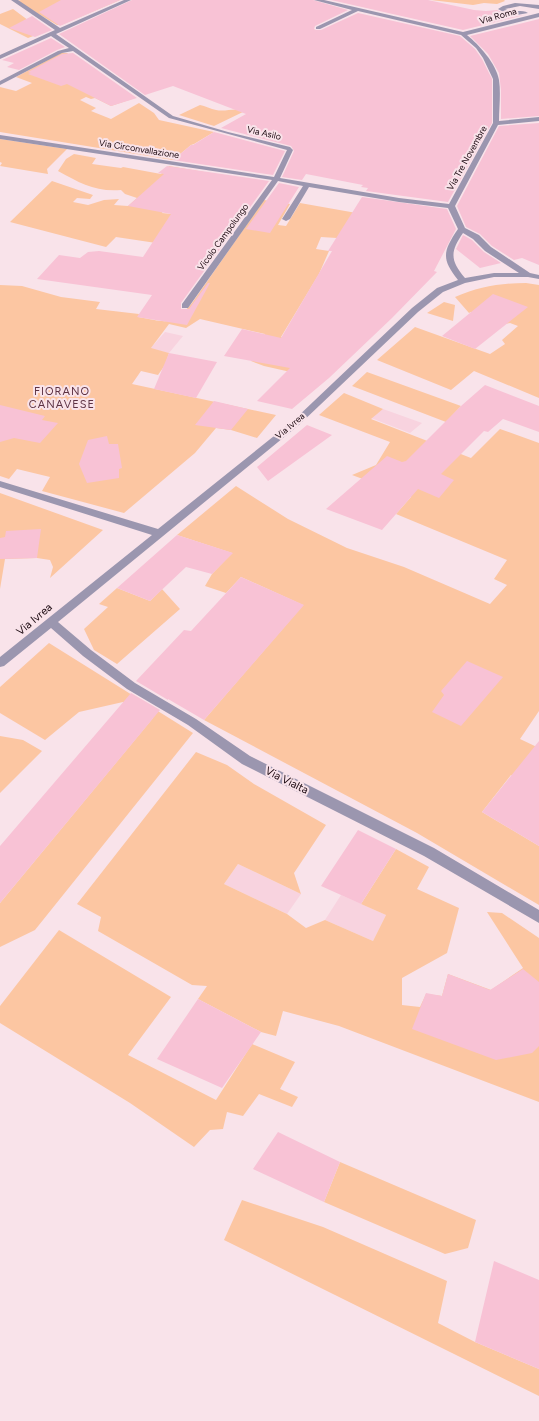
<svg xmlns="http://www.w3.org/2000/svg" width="539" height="1421" font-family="Figtree,sans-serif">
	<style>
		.built { fill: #f8d3df }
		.green { fill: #fcc6a2 }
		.building { fill: #f8c2d5 }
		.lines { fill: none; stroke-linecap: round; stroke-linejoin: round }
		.minor { fill: #9b96af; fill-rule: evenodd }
		.labels { text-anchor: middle; stroke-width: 4; stroke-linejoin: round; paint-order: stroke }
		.far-street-label { font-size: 9px; fill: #1b0910; stroke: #f9e3ea }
		.far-quarter-label { font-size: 11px; letter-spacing: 1px; fill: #5d3243; stroke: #f9e3ea }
		.street-label { font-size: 11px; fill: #1b0910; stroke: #f9e3ea }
	</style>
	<rect width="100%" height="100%" fill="#f9e3ea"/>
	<path class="built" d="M 165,332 L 183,336 L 169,353 L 150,349 Z
		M 383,409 L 422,423 L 410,433 L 371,418 Z
		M 238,864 L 301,894 L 287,914 L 224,884 Z
		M 341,895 L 386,915 L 373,941 L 325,920 Z"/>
	<path class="green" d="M 21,0 L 120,0 L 61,25 L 57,25 L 17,1 Z
		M 431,0 L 504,0 L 505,1 L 497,4 L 484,3 L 473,5 Z
		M 13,9 L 44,32 L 28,38 L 0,24 L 0,14 Z
		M 61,53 L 67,53 L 132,99 L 111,106 L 95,98 L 91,99 L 86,97 L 80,100 L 96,108 L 91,111 L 111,119 L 139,103 L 154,113 L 159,120 L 214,132 L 194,144 L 191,145 L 173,160 L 0,132 L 0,87 L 16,91 L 32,83 L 16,77 Z
		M 200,105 C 205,106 211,109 216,110 C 226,112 235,107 245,111 L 214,126 L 179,115 Z
		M 0,139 L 67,149 L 47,169 L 48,174 L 0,166 L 2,163 L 0,162 Z
		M 74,154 L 96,158 L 92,164 L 121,168 L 123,167 L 161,174 L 169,166 L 210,173 L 165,207 L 162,213 L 171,214 L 203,250 L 116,237 L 106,247 L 10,222 L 52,181 L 93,195 L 90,199 L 77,198 L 73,202 L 88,205 L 104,200 L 119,199 L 114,205 L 128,206 L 137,198 L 125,194 L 121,190 C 95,192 80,183 58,171 L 66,159 Z
		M 264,200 L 290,204 L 278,225 L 286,226 L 300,203 L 379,217 L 337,238 L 321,237 L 316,249 L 329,251 L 319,274 L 281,337 L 305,342 L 326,380 L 264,366 L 251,361 L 265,334 L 200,319 L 186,328 L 169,324 L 151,348 L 169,353 L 165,365 L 158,375 L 141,371 L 132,384 L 276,415 L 257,438 L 231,430 L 216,428 L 195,453 L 124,513 L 42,491 L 50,477 L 17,469 L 9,479 L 0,476 L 0,285 L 22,286 L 61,297 L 100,302 L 96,309 L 139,314 L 138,317 C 167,322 172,327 192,303 Z
		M 526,283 L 539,285 L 539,398 L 474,371 L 451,390 L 377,360 L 415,327 L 490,354 L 505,344 L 502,340 L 518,326 L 510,323 L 505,324 L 471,312 L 469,313 L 455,297 C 478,287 501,283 526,283 Z
		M 444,302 L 455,305 L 453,321 L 427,313 Z
		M 367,372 L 461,406 L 446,422 L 352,386 Z
		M 344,393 L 383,409 L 371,419 L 471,458 L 500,429 L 539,443 L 539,711 L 520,739 L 539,748 L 539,791 L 511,775 L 482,812 L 539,846 L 539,905 L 417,833 L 204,720 L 303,605 L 241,577 L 226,593 L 205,586 L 212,574 L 232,553 L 177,535 L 236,486 L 288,519 L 347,548 L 404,567 L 490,604 L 507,585 L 494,579 L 507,560 L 396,514 L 411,497 L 352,475 L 376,465 L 390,442 L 319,415 Z
		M 0,493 L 103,530 L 50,578 L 53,567 L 50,560 L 37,558 L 5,559 L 0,589 Z
		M 117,588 L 150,601 L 162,589 L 180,609 L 117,664 L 94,650 L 84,629 L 108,607 L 99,604 Z
		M 49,643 L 193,733 L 35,930 L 0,947 L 0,903 L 153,718 L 123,702 L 79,712 L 45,740 L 0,713 L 0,687 Z
		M 0,736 L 23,740 L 42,751 L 0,793 Z
		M 196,752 L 227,765 L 254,784 L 326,825 L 294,873 L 301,894 L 238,864 L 224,884 L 287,914 L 306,928 L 325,920 L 373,941 L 386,915 L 361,904 L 396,849 L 429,867 L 417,889 L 459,908 L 447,953 L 402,978 L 402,1005 L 420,1007 L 426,994 L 442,996 L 448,974 L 491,990 L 523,968 L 487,912 L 502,913 L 539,938 L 539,1102 L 339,1026 L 283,1011 L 276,1036 L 261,1032 L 198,999 L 207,986 L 192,985 L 98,931 L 101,917 L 77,904 Z
		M 59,930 L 171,997 L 128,1055 L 216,1100 L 252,1044 L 295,1062 L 280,1089 L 298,1097 L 292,1107 L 259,1094 L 243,1116 L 227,1112 L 223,1129 L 210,1130 L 194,1147 L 130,1103 L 0,1023 L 0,1006 Z
		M 340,1162 L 476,1220 L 468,1248 L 445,1254 L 324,1202 Z
		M 242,1200 L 323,1227 L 447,1281 L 438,1323 L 475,1342 L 539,1369 L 539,1396 L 224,1240 Z"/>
	<path class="building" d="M 61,0 L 120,0 L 60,26 L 39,12 Z
		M 132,0 L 313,0 L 348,10 L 315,26 L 314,29 L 316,30 L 321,30 L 358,13 L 460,36 L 475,49 L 482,59 L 492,79 L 492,123 L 448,202 L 366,191 L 368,188 L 361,187 L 363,185 L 306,174 L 302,180 L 282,177 L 294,151 L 291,146 L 221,128 L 246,114 L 173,86 L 145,95 L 59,34 Z
		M 331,0 L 428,0 L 474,10 L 486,11 L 497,10 L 511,17 L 524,15 L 463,30 Z
		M 32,16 L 52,30 L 35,37 L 9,28 Z
		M 539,19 L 539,116 L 501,119 L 501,90 L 499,73 L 488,54 L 470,36 Z
		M 51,38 L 65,47 L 57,50 L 19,70 L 7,67 L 14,63 L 2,60 Z
		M 73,53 L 137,98 L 111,106 L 67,84 L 61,86 L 28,74 L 31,73 L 28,72 L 62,54 Z
		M 539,123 L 539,265 L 522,258 L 514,260 L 492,246 L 480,234 L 466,227 L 457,206 L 499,126 Z
		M 214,132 L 285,151 L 273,175 L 173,160 L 191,145 L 193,145 Z
		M 167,166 L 269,181 L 181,303 L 181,309 L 189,309 L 208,283 L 210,283 L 187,325 L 137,317 L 152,295 L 37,279 L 59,255 L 80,258 L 88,252 L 99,251 L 143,257 L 171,214 L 128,206 L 164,174 L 158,173 Z
		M 279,183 L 299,187 L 270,233 L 246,229 Z
		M 362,197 L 447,209 L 456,229 L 434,271 L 437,272 L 392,318 L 329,378 L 292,409 L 257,401 L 290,368 L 224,356 L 242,329 L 281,338 L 332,251 L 328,251 Z
		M 463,235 L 472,240 L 484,252 L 501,263 L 480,268 L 456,249 Z
		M 493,294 L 528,307 L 475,349 L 442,336 Z
		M 169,353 L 217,362 L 196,398 L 154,389 Z
		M 485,385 L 539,406 L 539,432 L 503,419 L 488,432 L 484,431 L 441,474 L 454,480 L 439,498 L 418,489 L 382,530 L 326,509 L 387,456 L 402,462 L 406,461 L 461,406 Z
		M 214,401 L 248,409 L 231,430 L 195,425 Z
		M 0,405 L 45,416 L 42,420 L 58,423 L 40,443 L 14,438 L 0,442 Z
		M 307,425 L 332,435 L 268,481 L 257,467 Z
		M 107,436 L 109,444 L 118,444 L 122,468 L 119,469 L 119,478 L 87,483 L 79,464 L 88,440 Z
		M 41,529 L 37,558 L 0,559 L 0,538 L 5,537 L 6,531 Z
		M 177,535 L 233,553 L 212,574 L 186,567 L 150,601 L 117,588 Z
		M 241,577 L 304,605 L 204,720 L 168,699 L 168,700 L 136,681 L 184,630 L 191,631 Z
		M 467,661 L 503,677 L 461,726 L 432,712 L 444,695 L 441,691 Z
		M 131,693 L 160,710 L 0,903 L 0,846 Z
		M 539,741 L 539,846 L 482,812 Z
		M 358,830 L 396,849 L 361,904 L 321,886 Z
		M 523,969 L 539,982 L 539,1046 L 532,1053 L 496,1060 L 412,1029 L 426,993 L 442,996 L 448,974 L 490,990 Z
		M 198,999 L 261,1032 L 222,1088 L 157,1059 Z
		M 278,1132 L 340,1162 L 324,1202 L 253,1169 Z
		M 494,1261 L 539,1280 L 539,1369 L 475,1342 Z"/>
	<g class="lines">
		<path class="minor" d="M 11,0 L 18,0 L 60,28 L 124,0 L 131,0 L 56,34 L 173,116 L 228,132 L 290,147 L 293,150 L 280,178 L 399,198 L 449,204 L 493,123 L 493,79 L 483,58 L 476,48 L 461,35 L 358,11 L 320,29 L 316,29 L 316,27 L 352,10 L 314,0 L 324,0 L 463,32 L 539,13 L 539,17 L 467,35 C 479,45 496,63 499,80 C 501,93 499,108 499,121 L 539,117 L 539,121 L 498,125 L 455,206 L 465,228 L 479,235 L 491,247 L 530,273 L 539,275 L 539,279 L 528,277 L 494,277 L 465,283 L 443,292 L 418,312 L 300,424 L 58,622 L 91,650 L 135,683 L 196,719 L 250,756 L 434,848 L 539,910 L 539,923 L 424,856 L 242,764 L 188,725 L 127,689 L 83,656 L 51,628 L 4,666 L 0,667 L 0,657 L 152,535 L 0,487 L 0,481 L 158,529 L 294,420 L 412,308 L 437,288 L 458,280 C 441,259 443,251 458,229 L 448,208 L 399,202 L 309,187 L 290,219 L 286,221 L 282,219 L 303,186 L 278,181 L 188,308 L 182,308 L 182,304 L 272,180 L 0,139 L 0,135 L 274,177 L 287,150 L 169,118 L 73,51 L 62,53 L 0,85 L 0,81 L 58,51 L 69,48 L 51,36 L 0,59 L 0,55 L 55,30 ZM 463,233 L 473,239 L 485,251 L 519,273 L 494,273 L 465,278 C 450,260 450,252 463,233 Z
			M 515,3 L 539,5 L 539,9 L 520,6 L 505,9 C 514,13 522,9 528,13 L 511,16 L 498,9 L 503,6 Z"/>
	</g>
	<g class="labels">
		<g class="far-street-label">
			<text transform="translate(498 16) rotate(-16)" y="3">Via Roma</text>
			<text transform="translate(264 133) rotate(13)" y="3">Via Asilo</text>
			<text transform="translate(139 149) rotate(9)" y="3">Via Circonvallazione</text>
			<text transform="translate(467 158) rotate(-61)" y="3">Via Tre Novembre</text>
			<text transform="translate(223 237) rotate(-54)" y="3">Vicolo Campolungo</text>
			<text transform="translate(290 426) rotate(-40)" y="3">Via Ivrea</text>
		</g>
		<g class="far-quarter-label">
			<text x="62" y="395">FIORANO<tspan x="62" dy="13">CANAVESE</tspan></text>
		</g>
		<g class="street-label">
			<text transform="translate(34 619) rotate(-40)" y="4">Via Ivrea</text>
			<text transform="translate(287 780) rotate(27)" y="4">Via Vialta</text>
		</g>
	</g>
</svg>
